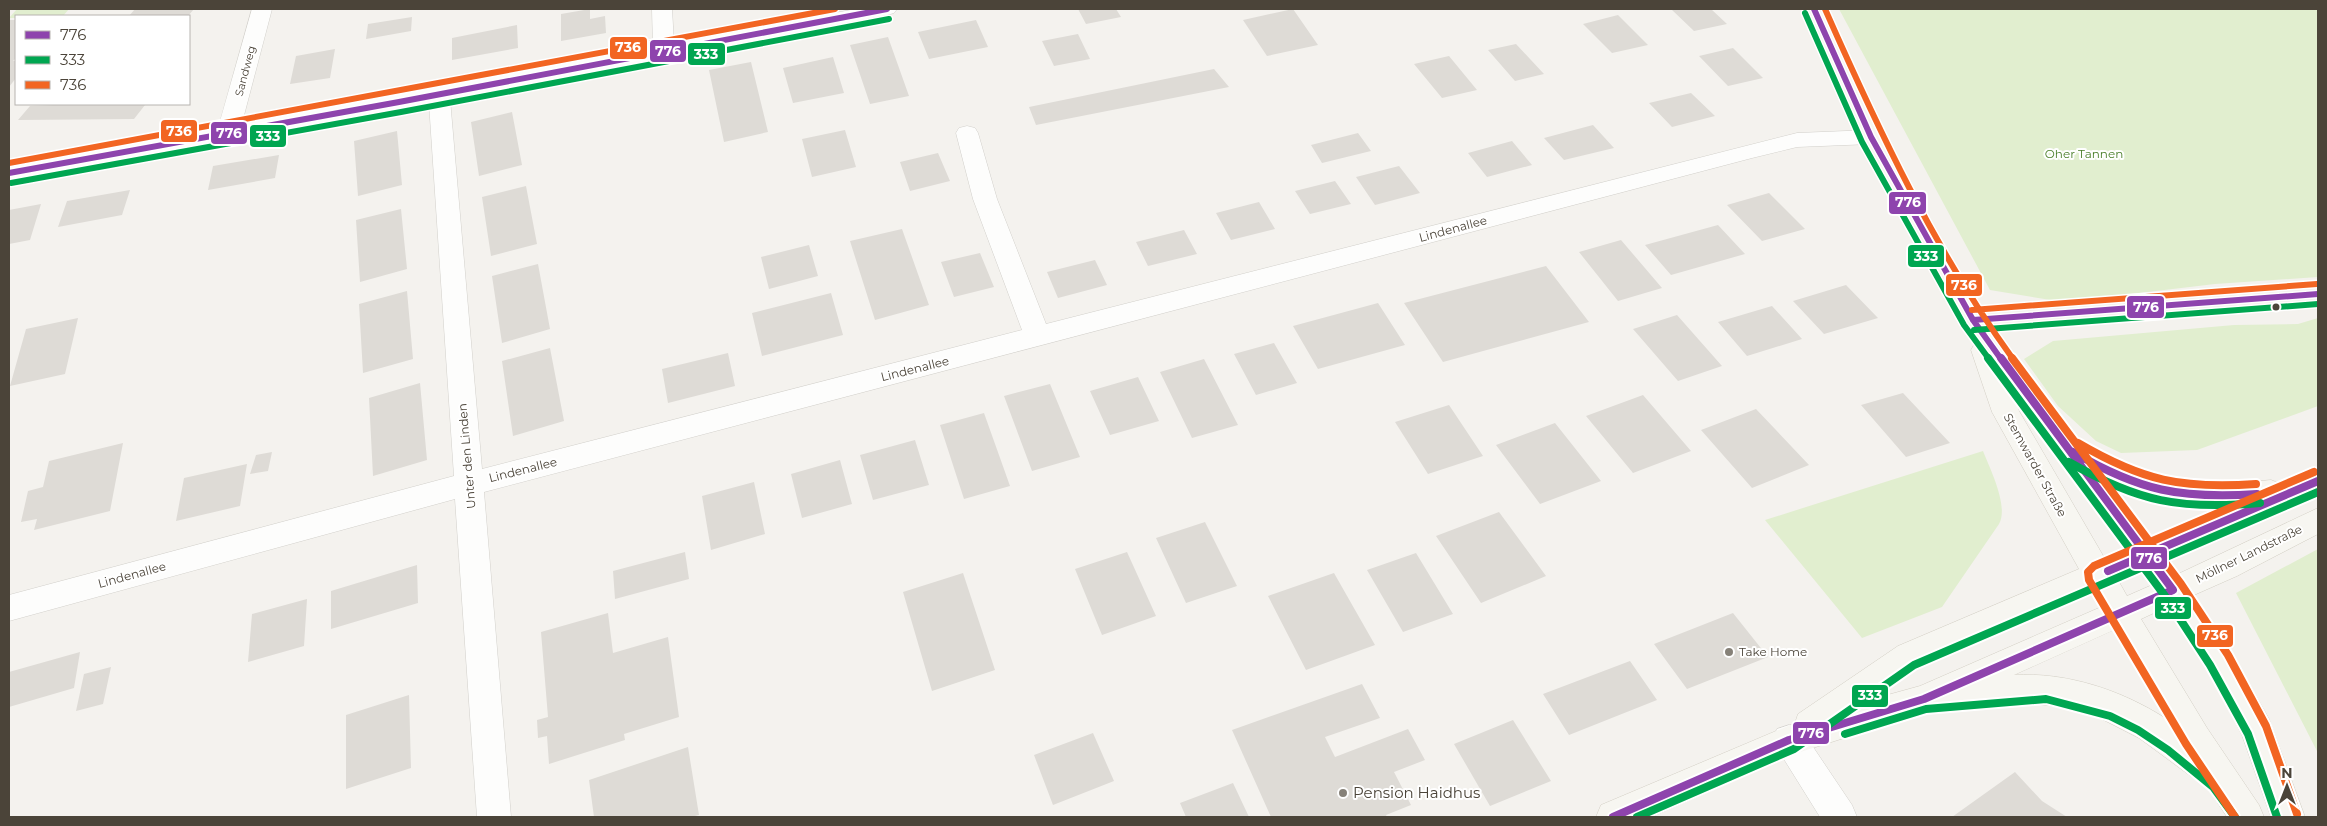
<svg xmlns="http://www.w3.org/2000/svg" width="2327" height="826" font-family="Montserrat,sans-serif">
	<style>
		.green { fill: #e1eecf }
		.building { fill: #dedbd6 }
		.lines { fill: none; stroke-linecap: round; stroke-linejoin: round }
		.street-casing { stroke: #d2d0cb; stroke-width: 1 }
		.secondary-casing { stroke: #d3cfc5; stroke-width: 1 }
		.street { fill: #fdfdfc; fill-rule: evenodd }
		.secondary { fill: #f7f6f1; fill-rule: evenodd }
		.bus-1-far1-casing { stroke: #fff; stroke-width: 9 }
		.bus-1-casing { stroke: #fff; stroke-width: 12 }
		.bus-2-far1-casing { stroke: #fff; stroke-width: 9 }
		.bus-2-casing { stroke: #fff; stroke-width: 12 }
		.bus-3-far1-casing { stroke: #fff; stroke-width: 9 }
		.bus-3-casing { stroke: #fff; stroke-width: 12 }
		.bus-1-far1 { stroke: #8e44ad; stroke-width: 6 }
		.bus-1 { stroke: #8e44ad; stroke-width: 8 }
		.bus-2-far1 { stroke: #00a651; stroke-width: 6 }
		.bus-2 { stroke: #00a651; stroke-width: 8 }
		.bus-3-far1 { stroke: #f26522; stroke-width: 6 }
		.bus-3 { stroke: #f26522; stroke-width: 8 }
		.bus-dot { fill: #4b4439; stroke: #fff; stroke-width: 2 }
		.poi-dot { fill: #868178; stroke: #fff; stroke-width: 2 }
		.labels { text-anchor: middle; stroke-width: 4; stroke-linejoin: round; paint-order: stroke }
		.far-street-label { font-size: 11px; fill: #4b4439; stroke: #fff }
		.park-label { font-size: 12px; fill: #4a7f2a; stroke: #fff }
		.street-label { font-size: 12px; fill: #4b4439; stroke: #fff }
		.poi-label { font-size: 12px; fill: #4b4439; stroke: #fff; text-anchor: start }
		.near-poi-label { font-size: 15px; fill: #4b4439; stroke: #fff; text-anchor: start }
		.line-badge { stroke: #fff; stroke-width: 2 }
		.badge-label { font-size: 14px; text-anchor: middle; font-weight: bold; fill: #fff }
	</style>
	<rect width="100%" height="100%" fill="#f4f2ee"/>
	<path class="green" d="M 17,9 L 69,9 L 63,16 L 16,16 L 16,18 L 9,18 Z
		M 1839,9 L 2318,9 L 2318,277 L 2215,284 L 2063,302 L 1990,290 Z
		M 2318,318 L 2318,406 L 2197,450 L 2121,453 L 2096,441 L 2058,406 L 2024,359 L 2053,341 L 2234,325 L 2298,324 Z
		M 1983,451 C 1990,469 2009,506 1999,524 L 1942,607 L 1862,638 L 1765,520 Z
		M 2318,549 L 2318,753 L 2236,593 Z"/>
	<path class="building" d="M 135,9 L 194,9 L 188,16 L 129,16 Z
		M 590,9 L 590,19 L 605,16 L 606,33 L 561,41 L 561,14 Z
		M 1078,9 L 1116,9 L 1121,17 L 1086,24 Z
		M 1293,9 L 1318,45 L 1267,56 L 1243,20 Z
		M 1671,9 L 1711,9 L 1727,24 L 1694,31 Z
		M 1618,15 L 1648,45 L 1612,53 L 1583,24 Z
		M 412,17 L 411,31 L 366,39 L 368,24 Z
		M 9,20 L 16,20 L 16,58 L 13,61 L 16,61 L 16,78 L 9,87 Z
		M 976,20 L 988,47 L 929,59 L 918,32 Z
		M 517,25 L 518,48 L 452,60 L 452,38 Z
		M 1078,34 L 1090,59 L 1054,66 L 1042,41 Z
		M 888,37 L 909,96 L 870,104 L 850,45 Z
		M 1516,44 L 1544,74 L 1515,81 L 1488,50 Z
		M 1733,48 L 1763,78 L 1728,86 L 1699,56 Z
		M 335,49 L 330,78 L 290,84 L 296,56 Z
		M 1449,56 L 1477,90 L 1442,98 L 1414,64 Z
		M 833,57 L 844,93 L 793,103 L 783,68 Z
		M 751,62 L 768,132 L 724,142 L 709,70 Z
		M 1214,69 L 1229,87 L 1036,125 L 1029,107 Z
		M 1691,93 L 1715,116 L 1672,127 L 1649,103 Z
		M 78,104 L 142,104 L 145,105 L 134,119 L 18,120 L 30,106 Z
		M 512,112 L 522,165 L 479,176 L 471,122 Z
		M 1593,125 L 1614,148 L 1564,160 L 1544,138 Z
		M 845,130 L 856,167 L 812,177 L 802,139 Z
		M 397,131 L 402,185 L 358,196 L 354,141 Z
		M 1358,133 L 1371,151 L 1322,163 L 1311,145 Z
		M 1512,141 L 1532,165 L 1487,177 L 1468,153 Z
		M 938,153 L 950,181 L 910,191 L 900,162 Z
		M 279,155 L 275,178 L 208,190 L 213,166 Z
		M 1399,166 L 1420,193 L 1375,205 L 1356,177 Z
		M 1335,181 L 1351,204 L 1310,214 L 1295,191 Z
		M 526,186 L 537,244 L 491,256 L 482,197 Z
		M 130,190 L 122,215 L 58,227 L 67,201 Z
		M 1769,193 L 1805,229 L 1762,241 L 1727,205 Z
		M 1259,202 L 1275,229 L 1231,240 L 1216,213 Z
		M 41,204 L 30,240 L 9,244 L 9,210 Z
		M 401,209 L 407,269 L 360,282 L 356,220 Z
		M 1718,225 L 1745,254 L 1671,275 L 1645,245 Z
		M 902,229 L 929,305 L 875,320 L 850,241 Z
		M 1184,230 L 1197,254 L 1148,266 L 1136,242 Z
		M 1621,240 L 1662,288 L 1618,301 L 1579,252 Z
		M 809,245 L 818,276 L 769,289 L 761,257 Z
		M 980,253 L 994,287 L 954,297 L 941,262 Z
		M 1095,260 L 1107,285 L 1058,298 L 1047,272 Z
		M 538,264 L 550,329 L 502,343 L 492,276 Z
		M 1546,266 L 1589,322 L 1443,362 L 1404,303 Z
		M 1846,285 L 1878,318 L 1824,334 L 1793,301 Z
		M 407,291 L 413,359 L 363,373 L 359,304 Z
		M 831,293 L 843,335 L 762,356 L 752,313 Z
		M 1378,303 L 1405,345 L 1318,369 L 1293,326 Z
		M 1772,306 L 1802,339 L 1747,356 L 1718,322 Z
		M 1677,315 L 1722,366 L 1678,381 L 1633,329 Z
		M 78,318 L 65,374 L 10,386 L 26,329 Z
		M 1274,343 L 1297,383 L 1256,395 L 1234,354 Z
		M 550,348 L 564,421 L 513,436 L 502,361 Z
		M 728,353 L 735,386 L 668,403 L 662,369 Z
		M 1204,359 L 1238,425 L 1192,438 L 1160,372 Z
		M 1138,377 L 1159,421 L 1110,435 L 1090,391 Z
		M 420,383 L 427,460 L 373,476 L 369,398 Z
		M 1050,384 L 1080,457 L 1032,471 L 1004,396 Z
		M 1903,393 L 1950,443 L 1906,457 L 1861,405 Z
		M 1643,395 L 1691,451 L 1633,473 L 1586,416 Z
		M 1449,405 L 1483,456 L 1428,474 L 1395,422 Z
		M 1756,409 L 1809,465 L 1752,488 L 1701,430 Z
		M 984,413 L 1010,486 L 964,499 L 940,425 Z
		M 1555,423 L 1601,481 L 1540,504 L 1496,445 Z
		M 915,440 L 929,485 L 873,500 L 860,455 Z
		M 123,443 L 110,511 L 34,530 L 37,519 L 21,522 L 28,491 L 43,487 L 49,461 Z
		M 272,452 L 268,471 L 250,474 L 256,455 Z
		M 840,460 L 852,504 L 802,518 L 791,474 Z
		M 247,464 L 240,506 L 176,521 L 184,478 Z
		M 754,482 L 765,534 L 711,550 L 702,496 Z
		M 1499,512 L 1546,576 L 1481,603 L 1436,536 Z
		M 1205,522 L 1237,586 L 1186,603 L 1156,538 Z
		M 685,552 L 689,579 L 615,599 L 613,571 Z
		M 1127,552 L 1156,616 L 1102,635 L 1075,569 Z
		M 1416,553 L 1453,614 L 1403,632 L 1367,570 Z
		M 417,565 L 418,603 L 331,629 L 331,591 Z
		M 963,573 L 995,670 L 932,691 L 903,592 Z
		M 1334,573 L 1375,645 L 1306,670 L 1268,596 Z
		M 307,599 L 304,646 L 248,662 L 252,614 Z
		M 608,613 L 613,653 L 668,637 L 679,717 L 624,734 L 625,740 L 549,764 L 547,736 L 538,738 L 537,720 L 548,717 L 541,632 Z
		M 1733,613 L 1768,657 L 1687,689 L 1654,644 Z
		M 80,652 L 74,688 L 9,707 L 9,672 Z
		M 1630,661 L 1657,700 L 1569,735 L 1543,694 Z
		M 111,667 L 103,704 L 76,711 L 84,674 Z
		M 1362,684 L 1380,718 L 1325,737 L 1335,757 L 1408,729 L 1425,760 L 1394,772 L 1411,805 L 1386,815 L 1387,817 L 1271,817 L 1232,730 Z
		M 409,695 L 411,768 L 346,789 L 346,715 Z
		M 1513,720 L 1551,781 L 1490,806 L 1454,744 Z
		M 1093,733 L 1114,781 L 1053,805 L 1034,755 Z
		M 688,747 L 699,815 L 691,817 L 594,817 L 589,780 Z
		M 2015,772 L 2042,801 L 2067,817 L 1952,817 Z
		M 1233,783 L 1249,817 L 1186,817 L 1180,803 Z"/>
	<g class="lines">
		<g class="street-casing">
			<path id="street" d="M 252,9 L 272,9 L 242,123 L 653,47 L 652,9 L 672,9 L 674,43 L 856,9 L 897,9 L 894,13 L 887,15 L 450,99 L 482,469 L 1022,330 L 973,199 L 956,133 L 959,128 L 967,126 L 975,128 L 978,133 L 997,199 L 1046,324 L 1797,133 L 1871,130 L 1879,132 L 1882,137 L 1879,142 L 1871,144 L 1797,147 L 1752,158 L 484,492 L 511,817 L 477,817 L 455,499 L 9,621 L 9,595 L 454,476 L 429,103 L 9,181 L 9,165 L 218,128 Z
				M 1789,725 L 1801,729 L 1852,805 L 1857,817 L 1820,817 L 1772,740 L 1777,729 Z"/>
		</g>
		<g class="secondary-casing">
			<path id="secondary" d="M 1804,9 L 1824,9 L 1882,137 L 1982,313 L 2077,443 L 2134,473 L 2168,482 L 2215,485 L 2271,480 L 2281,484 L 2318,469 L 2318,493 L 2167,559 L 2178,574 L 2318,508 L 2318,534 L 2237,576 L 2194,595 L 2230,650 L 2269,719 L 2305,817 L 2271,817 L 2242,735 L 2208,670 L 2167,607 L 2141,619 L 2207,728 L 2259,805 L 2264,817 L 2227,817 L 2204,782 L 2192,777 L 2139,738 L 2092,714 L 2071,708 L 2036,704 L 1948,712 L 1938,708 L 1794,754 L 1651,817 L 1596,817 L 1601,805 L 1795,723 L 1798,714 L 1898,646 L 2079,569 L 1992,412 L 1971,350 L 1975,343 L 1960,320 L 1860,137 ZM 2015,399 L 2125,550 L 2105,559 L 2019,411 ZM 2113,488 L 2168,506 L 2224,508 L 2151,539 ZM 2141,570 L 2152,585 L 2127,596 L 2118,580 ZM 2092,592 L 2101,607 L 1920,686 L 1873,699 L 1920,666 ZM 2114,630 L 2165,718 C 2121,690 2067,672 2014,675 Z"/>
		</g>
		<use href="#street" class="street"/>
		<use href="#secondary" class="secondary"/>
		<g class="bus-1-far1-casing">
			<path id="bus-1-far1" d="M 1814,9 L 1871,137 L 1973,320 L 2001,359
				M 9,173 L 399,102 L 887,9
				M 1973,320 L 2318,294"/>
		</g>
		<g class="bus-1-casing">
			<path id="bus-1" d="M 2073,452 C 2140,491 2180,499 2257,494
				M 2108,571 L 2318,481
				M 1613,817 L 1789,740 L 1924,699 L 2173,590 L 2001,358"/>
		</g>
		<g class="bus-2-far1-casing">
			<path id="bus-2-far1" d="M 1805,13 L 1862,142 L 1964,325 L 1989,359
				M 11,183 L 401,112 L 889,19
				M 1974,330 L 2318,304"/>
		</g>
		<g class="bus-2-casing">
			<path id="bus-2" d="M 1988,358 L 2165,596 L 2210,665 L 2248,734 L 2277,817
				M 2069,462 C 2138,502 2181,510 2260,503
				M 1845,734 L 1926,709 L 2046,699 L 2110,716 L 2138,730 L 2168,750 L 2213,787 L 2235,817
				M 1637,817 L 1794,749 L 1914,665 L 2318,492"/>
		</g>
		<g class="bus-3-far1-casing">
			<path id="bus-3-far1" d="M 1825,9 C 1878,129 1936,253 2013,359
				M 9,163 L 835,9
				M 1972,310 L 2317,284"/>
		</g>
		<g class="bus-3-casing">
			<path id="bus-3" d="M 2012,358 L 2181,584 L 2228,655 L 2266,726 L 2297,814
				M 2078,443 C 2143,481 2181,489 2256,484
				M 2235,817 L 2186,744 L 2089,580 L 2088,572 L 2094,566 L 2314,472"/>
		</g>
		<use href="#bus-1-far1" class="bus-1-far1"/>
		<use href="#bus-1" class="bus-1"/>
		<use href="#bus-2-far1" class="bus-2-far1"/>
		<use href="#bus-2" class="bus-2"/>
		<use href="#bus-3-far1" class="bus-3-far1"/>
		<use href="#bus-3" class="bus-3"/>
	</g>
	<circle class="bus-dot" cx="2276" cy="307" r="4.5"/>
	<g class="poi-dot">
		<circle cx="1729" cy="652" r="5"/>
		<circle cx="1343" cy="793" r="5"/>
	</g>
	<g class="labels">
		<g class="far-street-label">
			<text transform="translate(245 71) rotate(-75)" y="4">Sandweg</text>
		</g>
		<g class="park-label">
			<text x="2084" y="158">Oher Tannen</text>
		</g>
		<g class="street-label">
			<text transform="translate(1453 229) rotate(-15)" y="4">Lindenallee</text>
			<text transform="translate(915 369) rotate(-14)" y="4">Lindenallee</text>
			<text transform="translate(467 456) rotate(-95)" y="4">Unter den Linden</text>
			<text transform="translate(2035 465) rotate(61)" y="4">Stemwarder Straße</text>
			<text transform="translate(523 470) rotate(-14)" y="4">Lindenallee</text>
			<text transform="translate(2249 554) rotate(-26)" y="4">Möllner Landstraße</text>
			<text transform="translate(132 575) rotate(-15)" y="4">Lindenallee</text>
		</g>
		<g class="poi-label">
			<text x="1739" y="656">Take Home</text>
		</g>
		<g class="near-poi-label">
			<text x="1353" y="798">Pension Haidhus</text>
		</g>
	</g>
	<g class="line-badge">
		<rect x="609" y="36" width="39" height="24" rx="5" fill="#f26522"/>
		<rect x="649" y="39" width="38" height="24" rx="5" fill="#8e44ad"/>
		<rect x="687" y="42" width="39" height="24" rx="5" fill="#00a651"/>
		<rect x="160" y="119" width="38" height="24" rx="5" fill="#f26522"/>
		<rect x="210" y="121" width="38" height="24" rx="5" fill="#8e44ad"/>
		<rect x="249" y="124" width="38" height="24" rx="5" fill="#00a651"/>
		<rect x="1888" y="191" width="39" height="24" rx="5" fill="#8e44ad"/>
		<rect x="1907" y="244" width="38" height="24" rx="5" fill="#00a651"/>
		<rect x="1945" y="273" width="38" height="24" rx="5" fill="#f26522"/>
		<rect x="2126" y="295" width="39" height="24" rx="5" fill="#8e44ad"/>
		<rect x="2130" y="546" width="38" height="24" rx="5" fill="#8e44ad"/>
		<rect x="2154" y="596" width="38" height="24" rx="5" fill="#00a651"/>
		<rect x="2196" y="624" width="38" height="24" rx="5" fill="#f26522"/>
		<rect x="1851" y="684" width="38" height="24" rx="5" fill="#00a651"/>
		<rect x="1792" y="721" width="38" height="24" rx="5" fill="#8e44ad"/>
	</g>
	<g class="badge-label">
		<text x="628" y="52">736</text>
		<text x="668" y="56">776</text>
		<text x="706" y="59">333</text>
		<text x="179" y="136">736</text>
		<text x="229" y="138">776</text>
		<text x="268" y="141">333</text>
		<text x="1908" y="207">776</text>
		<text x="1926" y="261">333</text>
		<text x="1964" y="290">736</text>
		<text x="2146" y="312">776</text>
		<text x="2149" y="563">776</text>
		<text x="2173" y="613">333</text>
		<text x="2215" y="640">736</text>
		<text x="1870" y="700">333</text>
		<text x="1811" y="738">776</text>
	</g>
	<rect width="2327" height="826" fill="none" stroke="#4b4439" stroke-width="20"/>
	<rect x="15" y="15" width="175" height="90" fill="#ffffff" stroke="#b7b4b0"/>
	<rect x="25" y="31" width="25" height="8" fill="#8e44ad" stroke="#b7b4b0"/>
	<text x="60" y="40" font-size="15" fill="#4b4439">776</text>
	<rect x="25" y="56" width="25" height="8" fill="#00a651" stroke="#b7b4b0"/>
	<text x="60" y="65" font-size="15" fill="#4b4439">333</text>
	<rect x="25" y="81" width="25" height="8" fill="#f26522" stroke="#b7b4b0"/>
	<text x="60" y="90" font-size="15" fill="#4b4439">736</text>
	<g transform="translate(2287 786)" stroke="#ffffff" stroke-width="4" paint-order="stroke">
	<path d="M0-4L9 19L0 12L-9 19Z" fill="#4b4439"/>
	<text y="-8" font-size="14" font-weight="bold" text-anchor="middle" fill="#4b4439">N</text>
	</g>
</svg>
